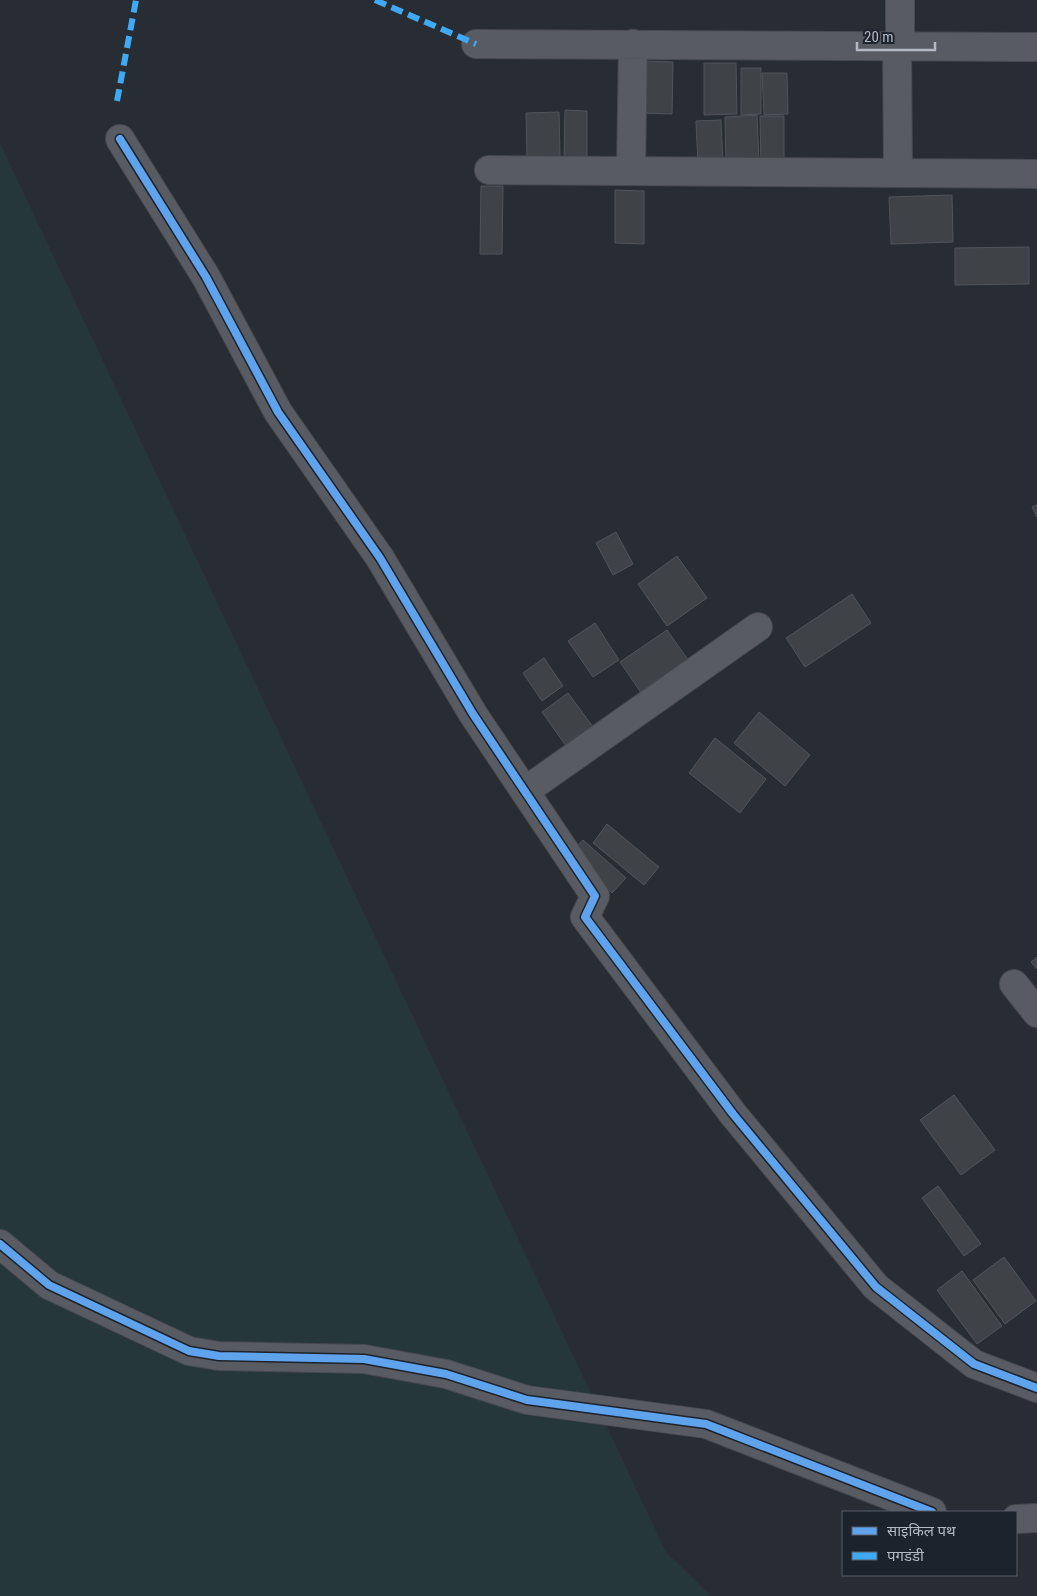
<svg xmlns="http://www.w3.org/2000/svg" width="1037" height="1596" font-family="'Roboto Condensed','Noto Sans Devanagari',sans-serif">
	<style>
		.green { fill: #263739 }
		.building { fill: #3f4348; stroke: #50545b }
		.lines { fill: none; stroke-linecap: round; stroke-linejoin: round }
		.street-casing { stroke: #46494e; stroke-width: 30 }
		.street { stroke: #585b61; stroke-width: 28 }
		.quiet { stroke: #3fa9f5; stroke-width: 6; stroke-dasharray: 12 6; stroke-linecap: butt }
		.cycleway-casing { stroke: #1c232d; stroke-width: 11 }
		.cycleway { stroke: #60a3ed; stroke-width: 8 }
	</style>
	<rect width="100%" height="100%" fill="#282d33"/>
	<path class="green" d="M 0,143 L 666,1552 L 711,1596 L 0,1596 Z"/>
	<path class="building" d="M 639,61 L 673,62 L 672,114 L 638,113 Z
		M 704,63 L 736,63 L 737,114 L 704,115 Z
		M 741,68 L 761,68 L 761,114 L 741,115 Z
		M 762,73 L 787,73 L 788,114 L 764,115 Z
		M 565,110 L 587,111 L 587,164 L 564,163 Z
		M 559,112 L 560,157 L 527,158 L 526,113 Z
		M 757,115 L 759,162 L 726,163 L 725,117 Z
		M 760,116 L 784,116 L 784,164 L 761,164 Z
		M 721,120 L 723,164 L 698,165 L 696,121 Z
		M 481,186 L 503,186 L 502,254 L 480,254 Z
		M 615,190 L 644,191 L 644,244 L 615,243 Z
		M 952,195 L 953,242 L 891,244 L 889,197 Z
		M 1029,247 L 1029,284 L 955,285 L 955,248 Z
		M 1037,505 L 1037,517 L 1032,507 Z
		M 616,532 L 633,564 L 613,575 L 596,543 Z
		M 677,556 L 707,598 L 667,626 L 638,584 Z
		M 852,594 L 871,623 L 805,667 L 786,638 Z
		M 595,623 L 619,660 L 593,677 L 568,641 Z
		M 667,630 L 691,664 L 644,697 L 620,662 Z
		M 544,658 L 563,686 L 542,701 L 523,673 Z
		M 568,693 L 596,731 L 569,750 L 542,712 Z
		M 759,712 L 810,755 L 785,786 L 734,743 Z
		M 715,738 L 766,779 L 740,813 L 689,773 Z
		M 607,824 L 659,867 L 644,885 L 593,843 Z
		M 583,840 L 626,878 L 612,893 L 569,855 Z
		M 1037,957 L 1037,969 L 1031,962 Z
		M 954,1095 L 995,1150 L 961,1175 L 920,1120 Z
		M 938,1186 L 981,1244 L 964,1256 L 922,1198 Z
		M 1004,1257 L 1036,1301 L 1005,1324 L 973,1280 Z
		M 962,1271 L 1002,1326 L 977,1344 L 937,1290 Z"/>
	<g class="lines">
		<g class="street-casing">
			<path id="street" d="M 476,44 L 1037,47
				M 897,46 L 898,173
				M 900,46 L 900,0
				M 120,139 L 206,277 L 278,412 L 380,558 L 473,714 L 595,896 L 585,917 L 733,1114 L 876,1287 L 974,1364 L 1037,1388
				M 489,170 L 1037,174
				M 631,171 L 633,44
				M 525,791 L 758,627
				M 1014,984 L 1037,1013
				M 0,1244 L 49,1285 L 189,1351 L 219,1356 L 364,1359 L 446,1374 L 527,1400 L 706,1424 L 932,1512
				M 1016,1519 L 1037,1518"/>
		</g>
		<use href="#street" class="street"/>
		<path class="quiet" d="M 375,0 L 476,44
			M 117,101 L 136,0"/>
		<g class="cycleway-casing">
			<path id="cycleway" d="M 120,139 L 206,277 L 278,412 L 380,558 L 473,714 L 595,896 L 585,917 L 733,1114 L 876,1287 L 974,1364 L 1037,1388
				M 0,1244 L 49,1285 L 189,1351 L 219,1356 L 364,1359 L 446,1374 L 527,1400 L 706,1424 L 932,1512"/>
		</g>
		<use href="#cycleway" class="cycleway"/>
	</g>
	<rect x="842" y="1511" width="175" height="65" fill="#1c232d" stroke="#585f69"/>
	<rect x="852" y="1527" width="25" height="8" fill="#60a3ed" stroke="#585f69"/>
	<text x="887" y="1536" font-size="15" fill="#b2b9c4">साइकिल पथ</text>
	<rect x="852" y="1552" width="25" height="8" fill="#3fa9f5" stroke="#585f69"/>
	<text x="887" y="1561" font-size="15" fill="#b2b9c4">पगडंडी</text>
	<path d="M857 42v8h78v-8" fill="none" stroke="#b2b9c4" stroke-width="2.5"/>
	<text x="864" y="42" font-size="15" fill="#b2b9c4" stroke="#1c232d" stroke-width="4" paint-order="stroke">20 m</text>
</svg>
